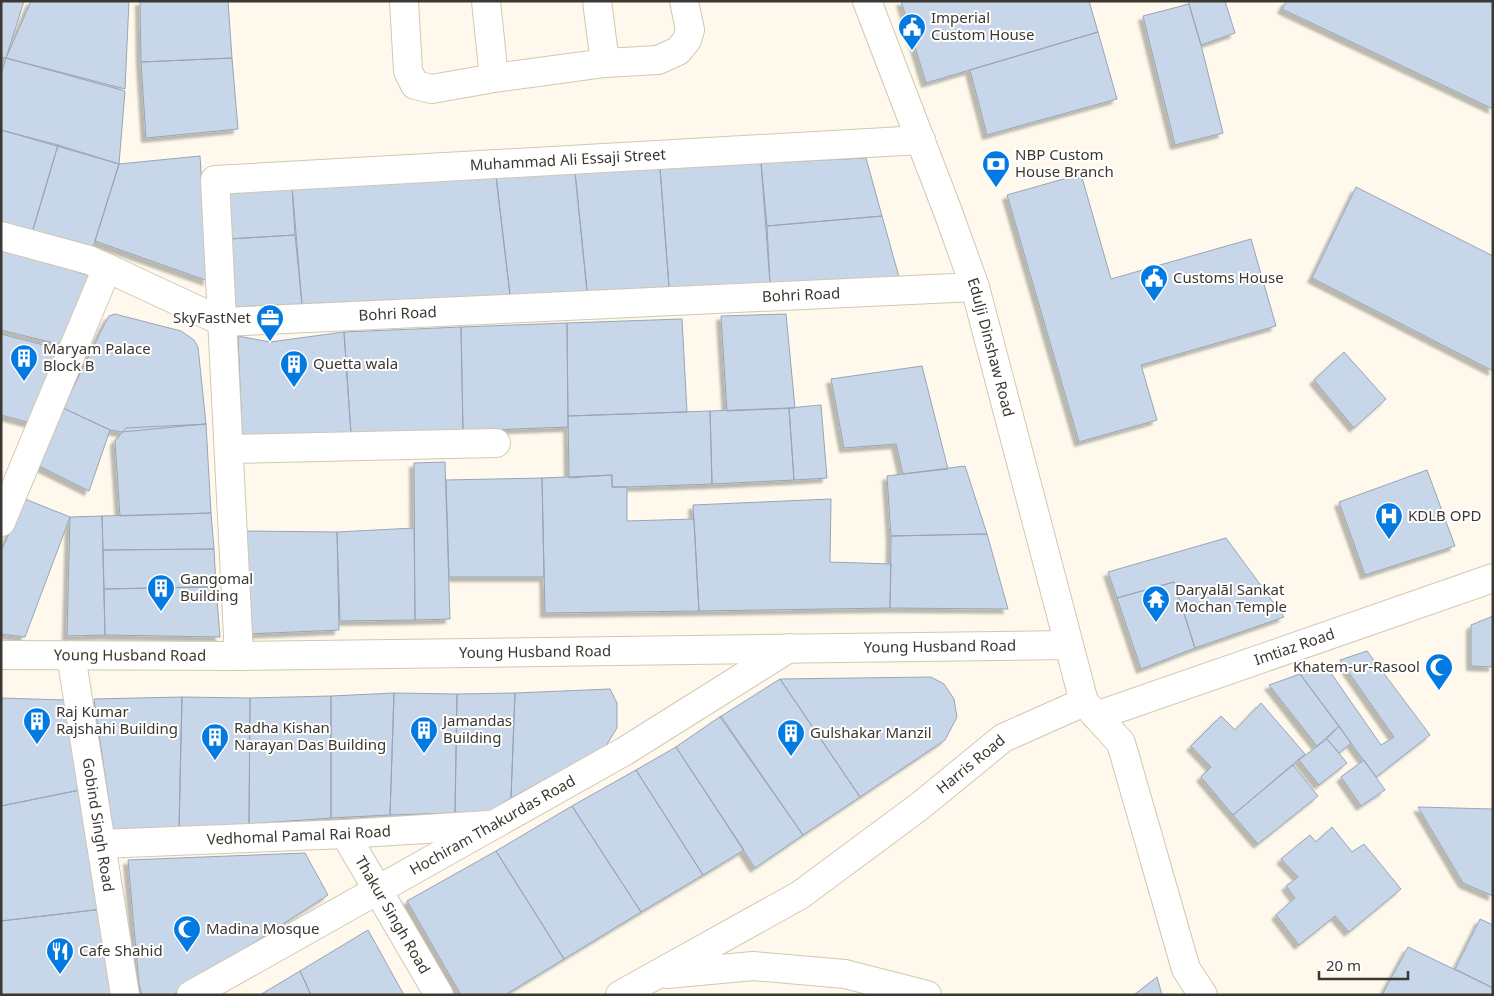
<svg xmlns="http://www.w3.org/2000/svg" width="1494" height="996" font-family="'Noto Sans',sans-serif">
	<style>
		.building { fill: #c7d6e9; stroke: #97a5b6; filter: url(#shadow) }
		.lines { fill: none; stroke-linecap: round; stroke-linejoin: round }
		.minor-casing { stroke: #d1c8b3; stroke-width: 30 }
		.minor { stroke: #fff; stroke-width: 28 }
		.labels { text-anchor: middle; stroke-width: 4; stroke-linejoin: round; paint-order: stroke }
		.poi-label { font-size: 15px; fill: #3c3830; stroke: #fff; text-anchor: start }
		.street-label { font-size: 15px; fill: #3c3830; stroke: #fff }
	</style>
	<defs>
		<filter id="shadow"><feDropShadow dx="-4.5" dy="4.5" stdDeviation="1" flood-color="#0004"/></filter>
	</defs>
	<rect width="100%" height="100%" fill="#fef9ec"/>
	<path class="building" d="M 1,1 L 24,1 L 6,58 L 1,57 Z
		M 31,1 L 129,1 L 125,89 L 6,58 Z
		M 140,1 L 228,1 L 232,58 L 141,62 Z
		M 901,1 L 1089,1 L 1098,32 L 926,83 Z
		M 1188,1 L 1225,1 L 1235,33 L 1201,45 Z
		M 1286,1 L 1493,1 L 1493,109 L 1282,9 Z
		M 1189,4 L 1201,45 L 1223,133 L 1175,145 L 1143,16 Z
		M 1098,32 L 1117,99 L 987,135 L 970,70 Z
		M 6,58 L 125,91 L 119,164 L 1,130 L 1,74 Z
		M 232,58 L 238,129 L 146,138 L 141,62 Z
		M 1,130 L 58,145 L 29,243 L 1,235 Z
		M 58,145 L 119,164 L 89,260 L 29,243 Z
		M 200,156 L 208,281 L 95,241 L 119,164 Z
		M 866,158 L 882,216 L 767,226 L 761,163 Z
		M 761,163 L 770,283 L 669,287 L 660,168 Z
		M 660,168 L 669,287 L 587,291 L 575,172 Z
		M 575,172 L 587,291 L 510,295 L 496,176 Z
		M 1081,174 L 1111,279 L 1251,239 L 1276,326 L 1141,365 L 1157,420 L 1079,442 L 1007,195 Z
		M 496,176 L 510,295 L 302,304 L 292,186 Z
		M 292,186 L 295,235 L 229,239 L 226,190 Z
		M 1356,187 L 1493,256 L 1493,371 L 1312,278 Z
		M 882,216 L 899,277 L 770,283 L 767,226 Z
		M 295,235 L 302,304 L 233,307 L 229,239 Z
		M 1,247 L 97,278 L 66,346 L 1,330 Z
		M 115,314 L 181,331 L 194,340 L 198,347 L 206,424 L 122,432 L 110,430 L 63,408 L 104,325 L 109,316 Z
		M 786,314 L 795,408 L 727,411 L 721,316 Z
		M 682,319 L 687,412 L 568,416 L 567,323 Z
		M 567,323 L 568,427 L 463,431 L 461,327 Z
		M 461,327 L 463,431 L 351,434 L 344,332 Z
		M 344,332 L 351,434 L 242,437 L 238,336 L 270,342 Z
		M 1,334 L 59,349 L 31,423 L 1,415 Z
		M 1344,352 L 1386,399 L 1354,428 L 1314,380 Z
		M 922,366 L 948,469 L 903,474 L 896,444 L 844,448 L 831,379 Z
		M 821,405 L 827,478 L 794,480 L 789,408 Z
		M 63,408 L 110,430 L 89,491 L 37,465 Z
		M 789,408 L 794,480 L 712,484 L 710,411 Z
		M 710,411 L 712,484 L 627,487 L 612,487 L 612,475 L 569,478 L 568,416 Z
		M 206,424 L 211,513 L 120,516 L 115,441 L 126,428 Z
		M 445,462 L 450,619 L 415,620 L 414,463 Z
		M 965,466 L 987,534 L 891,536 L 887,476 Z
		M 1427,470 L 1455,546 L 1365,575 L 1339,502 Z
		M 612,475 L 612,487 L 627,487 L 627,521 L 694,519 L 699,611 L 545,613 L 542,478 Z
		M 542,478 L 544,577 L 449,577 L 446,480 Z
		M 25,499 L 70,517 L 25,637 L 1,634 L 1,551 Z
		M 831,499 L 830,562 L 891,564 L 890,608 L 699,611 L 693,505 Z
		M 211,513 L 214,549 L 103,550 L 102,516 Z
		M 102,516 L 105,635 L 67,636 L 70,517 Z
		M 414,528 L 415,620 L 340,621 L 337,532 Z
		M 244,531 L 337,532 L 339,630 L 247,634 Z
		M 987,534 L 1008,609 L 890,608 L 891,536 Z
		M 1226,538 L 1284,617 L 1195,648 L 1174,582 L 1117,598 L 1108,572 Z
		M 214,549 L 216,587 L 104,589 L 103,550 Z
		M 1174,582 L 1195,648 L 1141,669 L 1117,598 Z
		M 192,587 L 216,587 L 220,637 L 105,635 L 104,589 Z
		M 1493,616 L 1493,667 L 1471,666 L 1471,625 Z
		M 1367,651 L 1430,735 L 1376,777 L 1300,674 L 1326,666 L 1381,745 L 1394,737 L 1340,660 Z
		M 1300,674 L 1339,726 L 1317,746 L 1269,685 Z
		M 931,677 L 944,684 L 954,699 L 957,717 L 945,740 L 860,797 L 780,679 Z
		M 780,679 L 860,797 L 803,835 L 720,717 Z
		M 610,689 L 617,703 L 617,728 L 605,747 L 511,798 L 515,693 Z
		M 394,693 L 390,815 L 331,818 L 331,696 Z
		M 394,693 L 457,694 L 455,813 L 390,815 Z
		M 515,693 L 511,798 L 487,813 L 455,813 L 457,694 Z
		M 331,696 L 331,818 L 249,824 L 250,698 Z
		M 182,697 L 179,828 L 113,832 L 94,699 Z
		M 182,697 L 250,698 L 249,824 L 179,828 Z
		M 1,698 L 64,700 L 80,790 L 1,806 Z
		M 1261,703 L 1305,754 L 1233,815 L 1201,777 L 1211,767 L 1191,746 L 1221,716 L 1235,730 Z
		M 721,716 L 803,835 L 755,868 L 676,747 Z
		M 1339,726 L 1351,743 L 1339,753 L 1327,739 Z
		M 1327,739 L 1347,763 L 1319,785 L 1299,760 Z
		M 676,747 L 744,850 L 703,875 L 636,770 Z
		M 1364,760 L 1385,790 L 1361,806 L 1341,777 Z
		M 1293,765 L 1318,796 L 1258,844 L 1233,815 Z
		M 636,770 L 703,875 L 641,912 L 572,806 Z
		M 80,790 L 103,909 L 1,921 L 1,806 Z
		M 572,806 L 641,912 L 564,959 L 496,851 Z
		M 1418,807 L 1493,809 L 1493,896 L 1463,883 Z
		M 1332,827 L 1352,852 L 1364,844 L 1401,889 L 1349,932 L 1335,916 L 1299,945 L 1276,915 L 1295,898 L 1286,886 L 1298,877 L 1281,859 L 1310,835 L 1316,842 Z
		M 496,851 L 564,959 L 505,995 L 461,995 L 407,901 Z
		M 305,853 L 328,895 L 173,995 L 142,995 L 139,984 L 128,860 Z
		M 103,909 L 118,995 L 1,995 L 1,921 Z
		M 1480,919 L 1493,925 L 1493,988 L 1455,969 Z
		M 368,930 L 404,995 L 311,995 L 300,971 Z
		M 1408,947 L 1493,988 L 1493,995 L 1382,995 Z
		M 300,971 L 311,995 L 260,995 Z
		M 1157,977 L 1162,995 L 1134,995 Z"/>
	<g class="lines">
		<g class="minor-casing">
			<g id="minor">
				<path d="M 404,1 L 408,71 L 415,85 L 432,89 L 494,78"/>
				<path d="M 486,1 L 494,78 L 605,63 L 658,60 L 678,51 L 687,40 L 690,30 L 684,1"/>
				<path d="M 597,1 L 605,63"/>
				<path id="s1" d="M 867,1 L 948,212 L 975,287 L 1084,702"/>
				<path d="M 1,236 L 89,260 L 107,268"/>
				<path d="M 229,449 L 496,443"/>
				<path id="s2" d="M 1,522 L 107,268 L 223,322 L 975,287"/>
				<path id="s3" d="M 1,655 L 239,656 L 1068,645"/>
				<path id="s4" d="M 71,655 L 125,995"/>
				<path id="s5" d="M 239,656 L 215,180 L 921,140"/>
				<path id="s6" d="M 1096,716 L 1493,578"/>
				<path id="s7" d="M 345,834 L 439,995"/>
				<path id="s8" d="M 101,844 L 345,834 L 489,825"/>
				<path d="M 667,974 L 753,966 L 845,974 L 927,995"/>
				<path id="s9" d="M 191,995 L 625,751 L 789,648"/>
				<path id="s10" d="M 620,995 L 800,895 L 920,806 L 1003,738 L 1084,702 L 1121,743 L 1186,969 L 1203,995"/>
			</g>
		</g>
		<use href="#minor" class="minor"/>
	</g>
	<defs>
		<g id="civic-pin" transform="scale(1.4375)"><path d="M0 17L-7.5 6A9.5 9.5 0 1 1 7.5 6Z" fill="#027ae1" stroke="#fff"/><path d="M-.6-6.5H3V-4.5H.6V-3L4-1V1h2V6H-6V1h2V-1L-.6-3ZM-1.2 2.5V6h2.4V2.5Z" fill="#fff"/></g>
		<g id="bank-pin" transform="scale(1.4375)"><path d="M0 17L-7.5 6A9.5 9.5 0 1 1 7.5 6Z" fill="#027ae1" stroke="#fff"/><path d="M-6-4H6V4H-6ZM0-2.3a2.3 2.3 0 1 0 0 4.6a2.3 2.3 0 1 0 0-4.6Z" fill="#fff"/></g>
		<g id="office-pin" transform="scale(1.4375)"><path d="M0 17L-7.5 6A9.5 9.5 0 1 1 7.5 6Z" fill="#027ae1" stroke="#fff"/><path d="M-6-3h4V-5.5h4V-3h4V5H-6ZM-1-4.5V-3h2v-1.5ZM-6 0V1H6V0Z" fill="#fff"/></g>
		<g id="building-pin" transform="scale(1.4375)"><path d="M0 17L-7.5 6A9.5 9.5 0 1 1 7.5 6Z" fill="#027ae1" stroke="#fff"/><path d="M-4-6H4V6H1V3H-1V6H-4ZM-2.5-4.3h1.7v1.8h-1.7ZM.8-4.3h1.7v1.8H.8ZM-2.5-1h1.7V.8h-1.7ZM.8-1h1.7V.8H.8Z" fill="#fff"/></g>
		<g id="hospital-pin" transform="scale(1.4375)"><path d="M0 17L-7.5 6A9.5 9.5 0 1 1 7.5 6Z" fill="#027ae1" stroke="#fff"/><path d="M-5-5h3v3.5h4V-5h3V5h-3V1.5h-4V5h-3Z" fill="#fff"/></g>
		<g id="temple-pin" transform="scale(1.4375)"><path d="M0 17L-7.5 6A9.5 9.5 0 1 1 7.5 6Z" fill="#027ae1" stroke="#fff"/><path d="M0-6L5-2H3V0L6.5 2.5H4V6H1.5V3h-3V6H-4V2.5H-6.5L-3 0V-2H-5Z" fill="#fff"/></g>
		<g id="mosque-pin" transform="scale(1.4375)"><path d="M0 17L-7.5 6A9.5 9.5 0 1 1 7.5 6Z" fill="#027ae1" stroke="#fff"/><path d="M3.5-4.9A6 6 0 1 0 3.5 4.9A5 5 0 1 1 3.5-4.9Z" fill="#fff"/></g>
		<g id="restaurant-pin" transform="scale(1.4375)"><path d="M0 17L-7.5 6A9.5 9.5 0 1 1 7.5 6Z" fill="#027ae1" stroke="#fff"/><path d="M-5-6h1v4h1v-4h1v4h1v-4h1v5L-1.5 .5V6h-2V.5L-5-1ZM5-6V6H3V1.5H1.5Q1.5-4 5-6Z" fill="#fff"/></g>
	</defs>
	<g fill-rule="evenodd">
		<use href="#civic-pin" x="912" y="27"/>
		<use href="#bank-pin" x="996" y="164"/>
		<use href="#civic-pin" x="1154" y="278"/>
		<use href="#office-pin" x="270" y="318"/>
		<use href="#building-pin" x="24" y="358"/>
		<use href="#building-pin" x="294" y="364"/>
		<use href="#hospital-pin" x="1389" y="516"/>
		<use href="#building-pin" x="161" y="588"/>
		<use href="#temple-pin" x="1156" y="599"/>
		<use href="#mosque-pin" x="1439" y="667"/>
		<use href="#building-pin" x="37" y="721"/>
		<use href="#building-pin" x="424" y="730"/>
		<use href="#building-pin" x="791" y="733"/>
		<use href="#building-pin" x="215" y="737"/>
		<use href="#mosque-pin" x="187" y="929"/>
		<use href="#restaurant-pin" x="60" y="951"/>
	</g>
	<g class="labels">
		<g class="poi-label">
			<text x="931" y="23">Imperial<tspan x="931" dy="17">Custom House</tspan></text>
			<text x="1015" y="160">NBP Custom<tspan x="1015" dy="17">House Branch</tspan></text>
			<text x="1173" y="283">Customs House</text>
			<text x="251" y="323" text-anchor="end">SkyFastNet</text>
			<text x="43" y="354">Maryam Palace<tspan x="43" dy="17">Block B</tspan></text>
			<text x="313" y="369">Quetta wala</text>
			<text x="1408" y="521">KDLB OPD</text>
			<text x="180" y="584">Gangomal<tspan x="180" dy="17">Building</tspan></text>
			<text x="1175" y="595">Daryalāl Sankat<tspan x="1175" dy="17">Mochan Temple</tspan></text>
			<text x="1420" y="672" text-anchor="end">Khatem-ur-Rasool</text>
			<text x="56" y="717">Raj Kumar<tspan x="56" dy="17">Rajshahi Building</tspan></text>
			<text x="443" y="726">Jamandas<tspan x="443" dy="17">Building</tspan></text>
			<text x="234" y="733">Radha Kishan<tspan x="234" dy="17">Narayan Das Building</tspan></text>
			<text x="810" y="738">Gulshakar Manzil</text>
			<text x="206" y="934">Madina Mosque</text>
			<text x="79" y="956">Cafe Shahid</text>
		</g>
		<g class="street-label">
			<text dy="5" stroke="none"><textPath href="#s5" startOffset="830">Muhammad Ali Essaji Street</textPath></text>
			<text dy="5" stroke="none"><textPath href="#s2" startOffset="982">Bohri Road</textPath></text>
			<text dy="5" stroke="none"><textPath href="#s2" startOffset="578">Bohri Road</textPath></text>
			<text dy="5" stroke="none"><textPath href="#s1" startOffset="368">Edulji Dinshaw Road</textPath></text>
			<text dy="5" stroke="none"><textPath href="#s3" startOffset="939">Young Husband Road</textPath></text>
			<text dy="5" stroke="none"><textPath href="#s6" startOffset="210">Imtiaz Road</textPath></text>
			<text dy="5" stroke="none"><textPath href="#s3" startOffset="534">Young Husband Road</textPath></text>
			<text dy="5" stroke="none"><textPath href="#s3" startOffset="129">Young Husband Road</textPath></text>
			<text dy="5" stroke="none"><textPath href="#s10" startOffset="421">Harris Road</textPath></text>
			<text dy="5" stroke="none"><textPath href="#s4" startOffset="172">Gobind Singh Road</textPath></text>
			<text dy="5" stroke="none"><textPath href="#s9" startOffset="346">Hochiram Thakurdas Road</textPath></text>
			<text dy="5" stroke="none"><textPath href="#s8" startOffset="198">Vedhomal Pamal Rai Road</textPath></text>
			<text dy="5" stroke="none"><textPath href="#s7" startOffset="94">Thakur Singh Road</textPath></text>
		</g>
	</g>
	<rect width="1494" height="996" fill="none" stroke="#3c3830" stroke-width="5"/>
	<path d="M1319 971v8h89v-8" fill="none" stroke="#3c3830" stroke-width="2.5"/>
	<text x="1326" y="971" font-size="15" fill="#3c3830" stroke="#ffffff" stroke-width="4" paint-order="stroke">20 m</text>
</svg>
